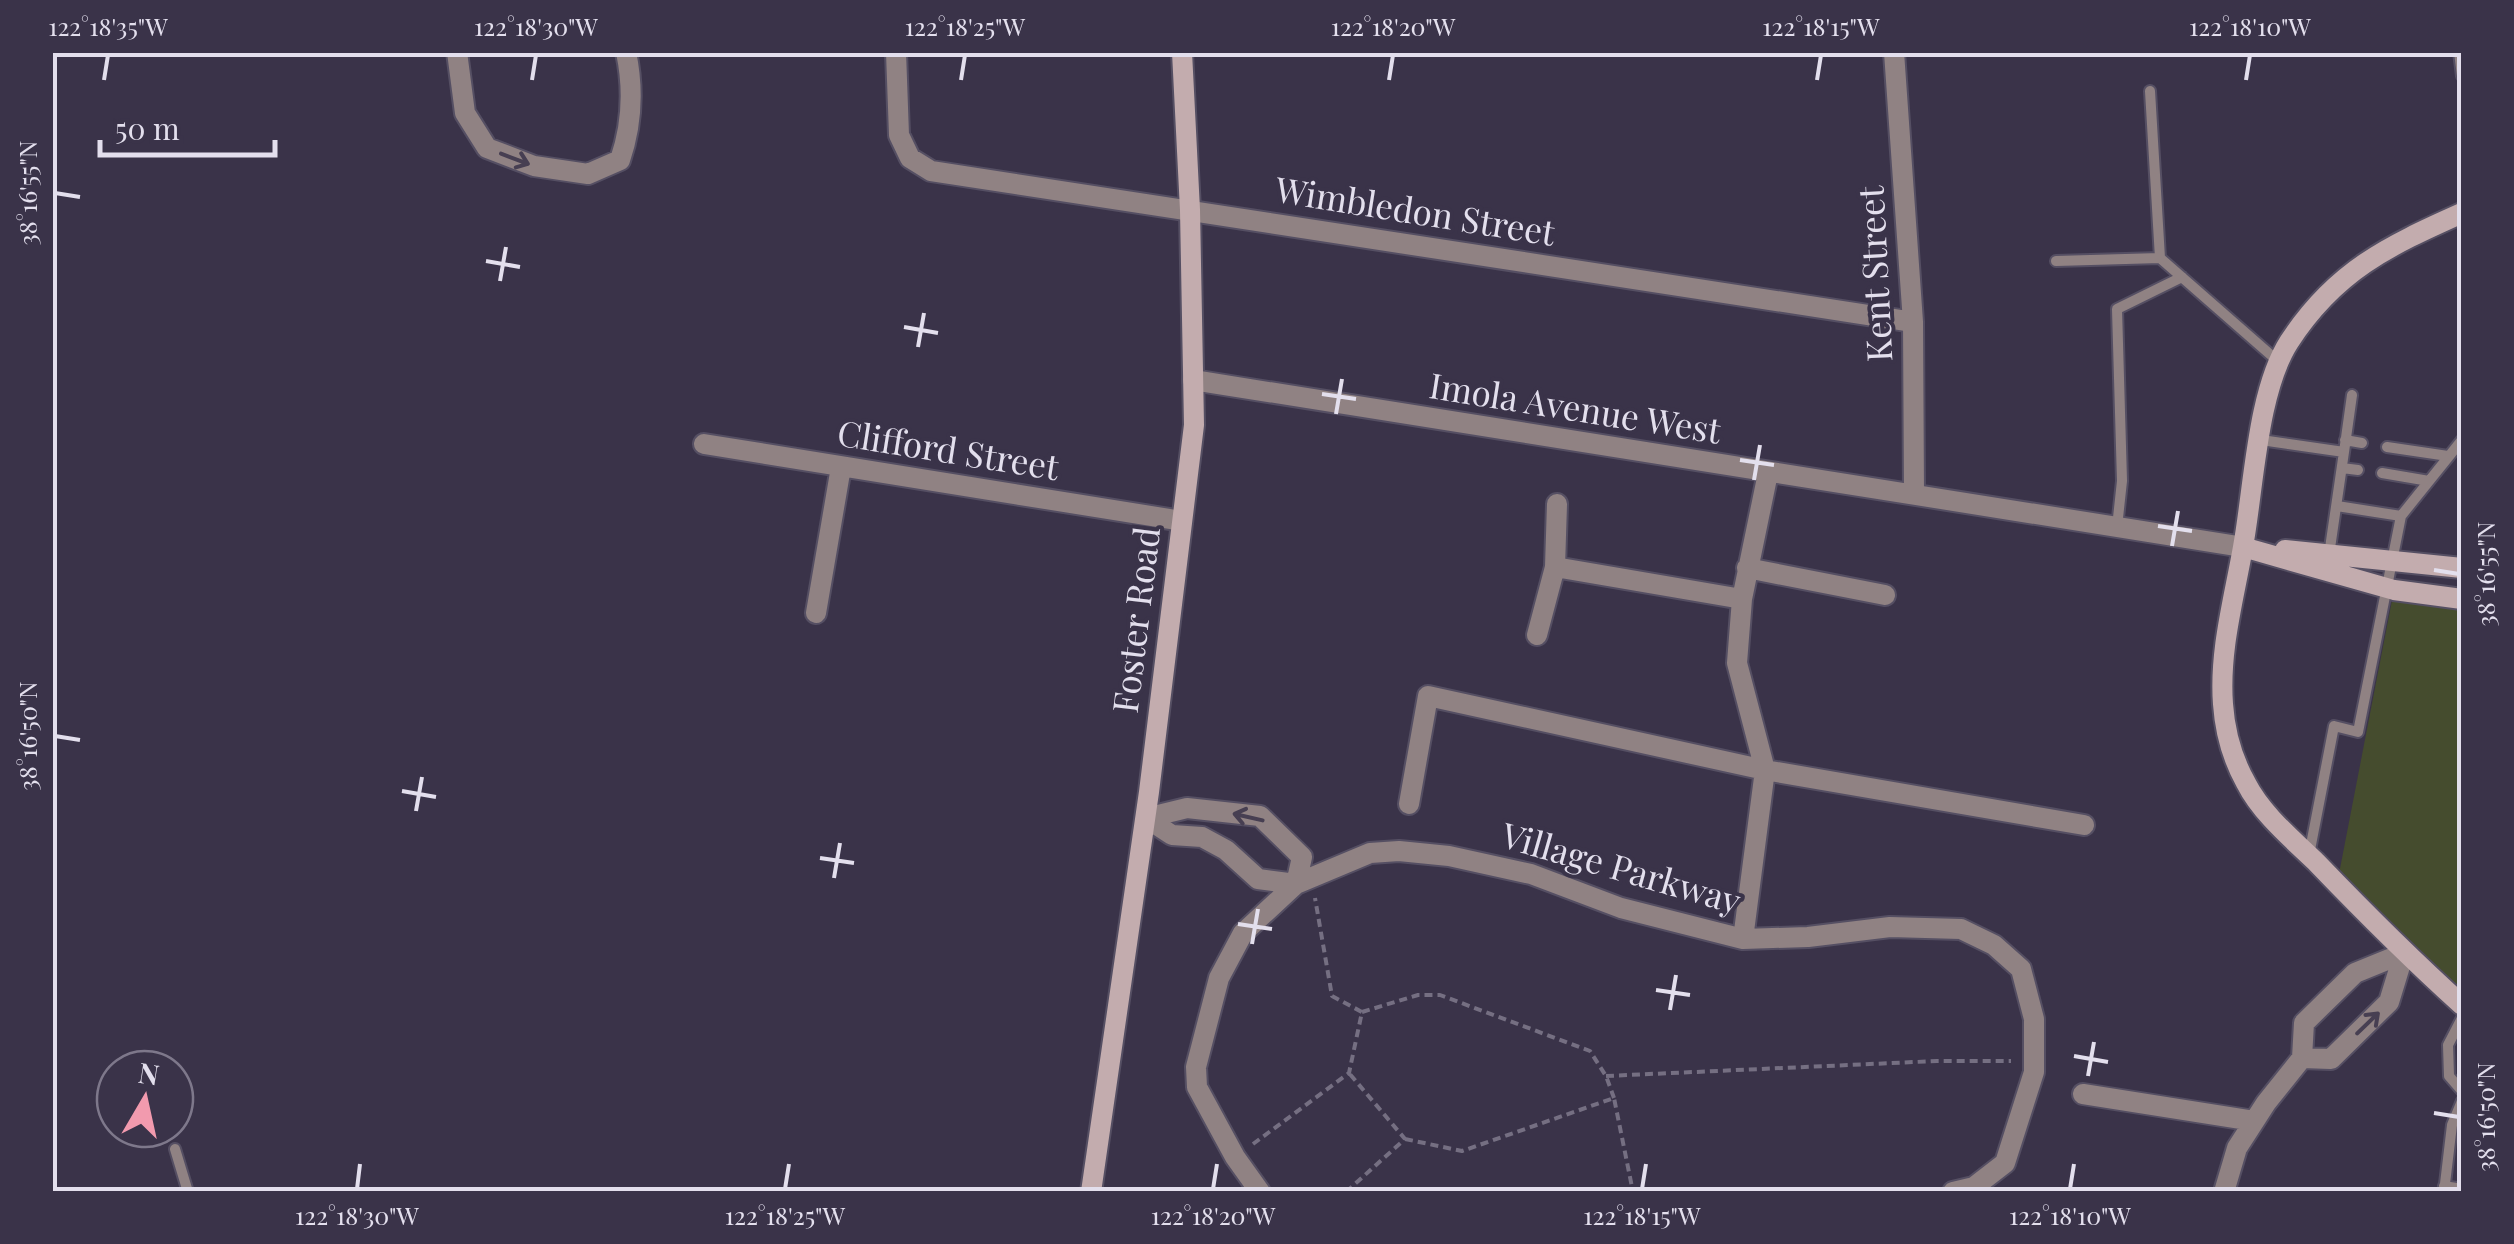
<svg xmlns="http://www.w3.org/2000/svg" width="2514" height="1244" font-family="'Playfair Display',serif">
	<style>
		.green { fill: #454c2e }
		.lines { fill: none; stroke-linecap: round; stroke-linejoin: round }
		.lane-casing { stroke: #554f63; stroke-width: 14 }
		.street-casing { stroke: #554f63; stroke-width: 24 }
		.secondary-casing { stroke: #554f63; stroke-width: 24 }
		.path { stroke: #756f82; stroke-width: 4; stroke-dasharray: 8 5; stroke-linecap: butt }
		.lane { stroke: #908283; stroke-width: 10 }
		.street { stroke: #908283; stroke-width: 20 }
		.secondary { stroke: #c3acae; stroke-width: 20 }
		.oneway { stroke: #473f52 }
		.ticks { fill: none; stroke: #e3dfed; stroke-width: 4 }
		.labels { text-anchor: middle; stroke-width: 8; stroke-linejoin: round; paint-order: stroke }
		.street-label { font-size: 35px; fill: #e3dfed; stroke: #3a3349 }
		.neatline { fill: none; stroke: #e3dfed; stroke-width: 4 }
		.ticks-label { font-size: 25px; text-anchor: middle; fill: #e3dfed }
	</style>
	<rect width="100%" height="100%" fill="#3a3349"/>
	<path class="green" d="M 2394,590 L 2461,599 L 2461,1005 L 2337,884 Z"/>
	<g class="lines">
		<g class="lane-casing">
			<path id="lane" d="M 2459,52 L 2462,76
				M 2160,258 L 2280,363
				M 2056,261 L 2160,258 L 2150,91
				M 2261,440 L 2344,452 L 2329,555
				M 2345,440 L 2362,443
				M 2387,447 L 2448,456
				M 2344,452 L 2352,395
				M 2342,468 L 2358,470
				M 2382,473 L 2429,481
				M 2401,516 L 2462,440
				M 2117,527 L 2122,481 L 2117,309 L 2182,277
				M 2309,855 L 2334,726 L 2358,732 L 2401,516 L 2337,506
				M 2462,1018 L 2448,1045 L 2449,1076 L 2462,1091
				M 175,1149 L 188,1192
				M 2444,1186 L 2462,1189
				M 2444,1192 L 2452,1125 L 2462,1101"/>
		</g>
		<g class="street-casing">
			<path id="street" d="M 457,52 L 465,113 L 487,148 L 534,166 L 588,174 L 620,160 C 632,125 634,90 626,52
				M 896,52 L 899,135 L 910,158 L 931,171 L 1913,322
				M 1894,52 L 1913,322 L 1914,493
				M 1193,380 L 2243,547
				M 704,444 L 1182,521
				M 1555,567 L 1742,599
				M 1747,568 L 1885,595
				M 816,613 L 841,467
				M 1537,635 L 1555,567 L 1557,504
				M 1409,804 L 1428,696 L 1765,770 L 2084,825
				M 1146,818 L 1187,808 L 1260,816 L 1302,857 L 1296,884
				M 1146,818 L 1172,835 L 1202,837 L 1226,850 L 1258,879 L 1296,884
				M 1743,939 L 1765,770 L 1737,663 L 1742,599 L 1768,473
				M 2302,1058 L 2331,1059 L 2389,1002 L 2404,953
				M 2083,1094 L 2254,1121
				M 1260,1192 L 1235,1157 L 1197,1087 L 1196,1067 L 1219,978 L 1243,933 L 1296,884 L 1370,853 L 1399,851 L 1449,856 L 1531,874 L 1621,908 L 1743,939 L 1808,937 L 1890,927 L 1961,929 L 1994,945 L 2021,969 L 2034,1019 L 2034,1072 L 2005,1163 L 1974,1187 L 1953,1192
				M 2224,1192 L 2237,1148 L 2266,1103 L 2302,1058 L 2304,1023 L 2355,973 L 2404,953"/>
		</g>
		<g class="secondary-casing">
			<path id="secondary" d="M 2462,213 C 2388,246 2335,271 2289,342 C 2257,392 2254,487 2243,547 C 2234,599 2219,651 2223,704 C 2225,733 2232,758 2246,783 C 2261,813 2292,839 2316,862 C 2363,911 2411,959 2462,1005
				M 2243,547 L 2394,590 L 2462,599
				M 2285,550 L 2462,568
				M 1091,1192 L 1149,792 L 1194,425 L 1190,210 L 1182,52"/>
		</g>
		<path class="path" d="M 1362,1012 L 1418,995 L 1440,995 L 1590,1051 L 1606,1076 L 1614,1098
			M 1606,1076 L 1937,1061 L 2011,1061
			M 1405,1139 L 1462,1151 L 1614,1098 L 1633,1192
			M 1253,1144 L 1349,1073 L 1362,1012 L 1332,996 L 1315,898
			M 1346,1192 L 1405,1139 L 1349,1073"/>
		<use href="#lane" class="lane"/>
		<use href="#street" class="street"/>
		<use href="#secondary" class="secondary"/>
	</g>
	<defs><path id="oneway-shaft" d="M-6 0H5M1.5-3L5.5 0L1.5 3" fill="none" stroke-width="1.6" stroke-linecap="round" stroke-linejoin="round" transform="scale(2.5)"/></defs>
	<g class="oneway">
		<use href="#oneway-shaft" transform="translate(515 159) rotate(21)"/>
		<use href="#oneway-shaft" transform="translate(1248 817) rotate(-167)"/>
		<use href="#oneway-shaft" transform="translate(2368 1023) rotate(-44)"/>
	</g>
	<path class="ticks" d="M 104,80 L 108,55M 532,80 L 536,55M 961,80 L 965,55M 1389,80 L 1393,55M 1817,80 L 1821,55M 2246,80 L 2250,55M 55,193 L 80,197M 486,261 L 520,267M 500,281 L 506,247M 904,327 L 938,333M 918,347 L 924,313M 1322,394 L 1356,399M 1336,414 L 1342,379M 1740,460 L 1774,465M 1754,480 L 1760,445M 2158,526 L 2192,531M 2172,546 L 2178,511M 2434,570 L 2459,574M 55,736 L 80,740M 402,791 L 436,797M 416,811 L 422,777M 820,858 L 854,863M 834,878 L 840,843M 1238,924 L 1272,929M 1252,944 L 1258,909M 1656,990 L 1690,995M 1670,1010 L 1676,975M 2074,1056 L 2108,1062M 2088,1076 L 2094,1042M 2434,1113 L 2459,1117M 357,1189 L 360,1164M 785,1189 L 789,1164M 1213,1189 L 1217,1164M 1642,1189 L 1646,1164M 2070,1189 L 2074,1164"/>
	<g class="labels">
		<g class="street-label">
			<text transform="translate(1415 212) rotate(9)" y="12">Wimbledon Street</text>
			<text transform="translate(1876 274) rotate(-93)" y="12">Kent Street</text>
			<text transform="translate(1575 409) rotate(9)" y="12">Imola Avenue West</text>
			<text transform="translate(948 451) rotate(9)" y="12">Clifford Street</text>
			<text transform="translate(1137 620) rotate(-83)" y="12">Foster Road</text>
			<text transform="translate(1621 869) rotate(16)" y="12">Village Parkway</text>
		</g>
	</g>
	<rect width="2514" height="1244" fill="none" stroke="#3a3349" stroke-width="110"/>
	<g transform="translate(145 1099) rotate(9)"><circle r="48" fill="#3a3349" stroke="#7e788b" stroke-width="2.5"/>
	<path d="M0-8L18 38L0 25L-18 38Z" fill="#f29aae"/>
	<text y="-15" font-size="28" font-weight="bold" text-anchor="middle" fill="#e3dfed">N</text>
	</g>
	<path d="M100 140v15h175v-15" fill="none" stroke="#e3dfed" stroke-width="5"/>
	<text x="115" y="140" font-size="30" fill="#e3dfed" stroke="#3a3349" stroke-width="8" paint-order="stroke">50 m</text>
	<rect x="55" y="55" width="2404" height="1134" class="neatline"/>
	<g class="ticks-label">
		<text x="108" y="36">122°18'35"W</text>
		<text x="536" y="36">122°18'30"W</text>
		<text x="965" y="36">122°18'25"W</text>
		<text x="1393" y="36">122°18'20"W</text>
		<text x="1821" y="36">122°18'15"W</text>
		<text x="2250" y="36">122°18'10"W</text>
		<text transform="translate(28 193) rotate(-90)" y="9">38°16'55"N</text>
		<text transform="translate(2486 574) rotate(-90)" y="9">38°16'55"N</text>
		<text transform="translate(28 736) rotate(-90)" y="9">38°16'50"N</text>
		<text transform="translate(2486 1117) rotate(-90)" y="9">38°16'50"N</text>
		<text x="357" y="1225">122°18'30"W</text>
		<text x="785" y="1225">122°18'25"W</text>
		<text x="1213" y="1225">122°18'20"W</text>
		<text x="1642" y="1225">122°18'15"W</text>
		<text x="2070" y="1225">122°18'10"W</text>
	</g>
</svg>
